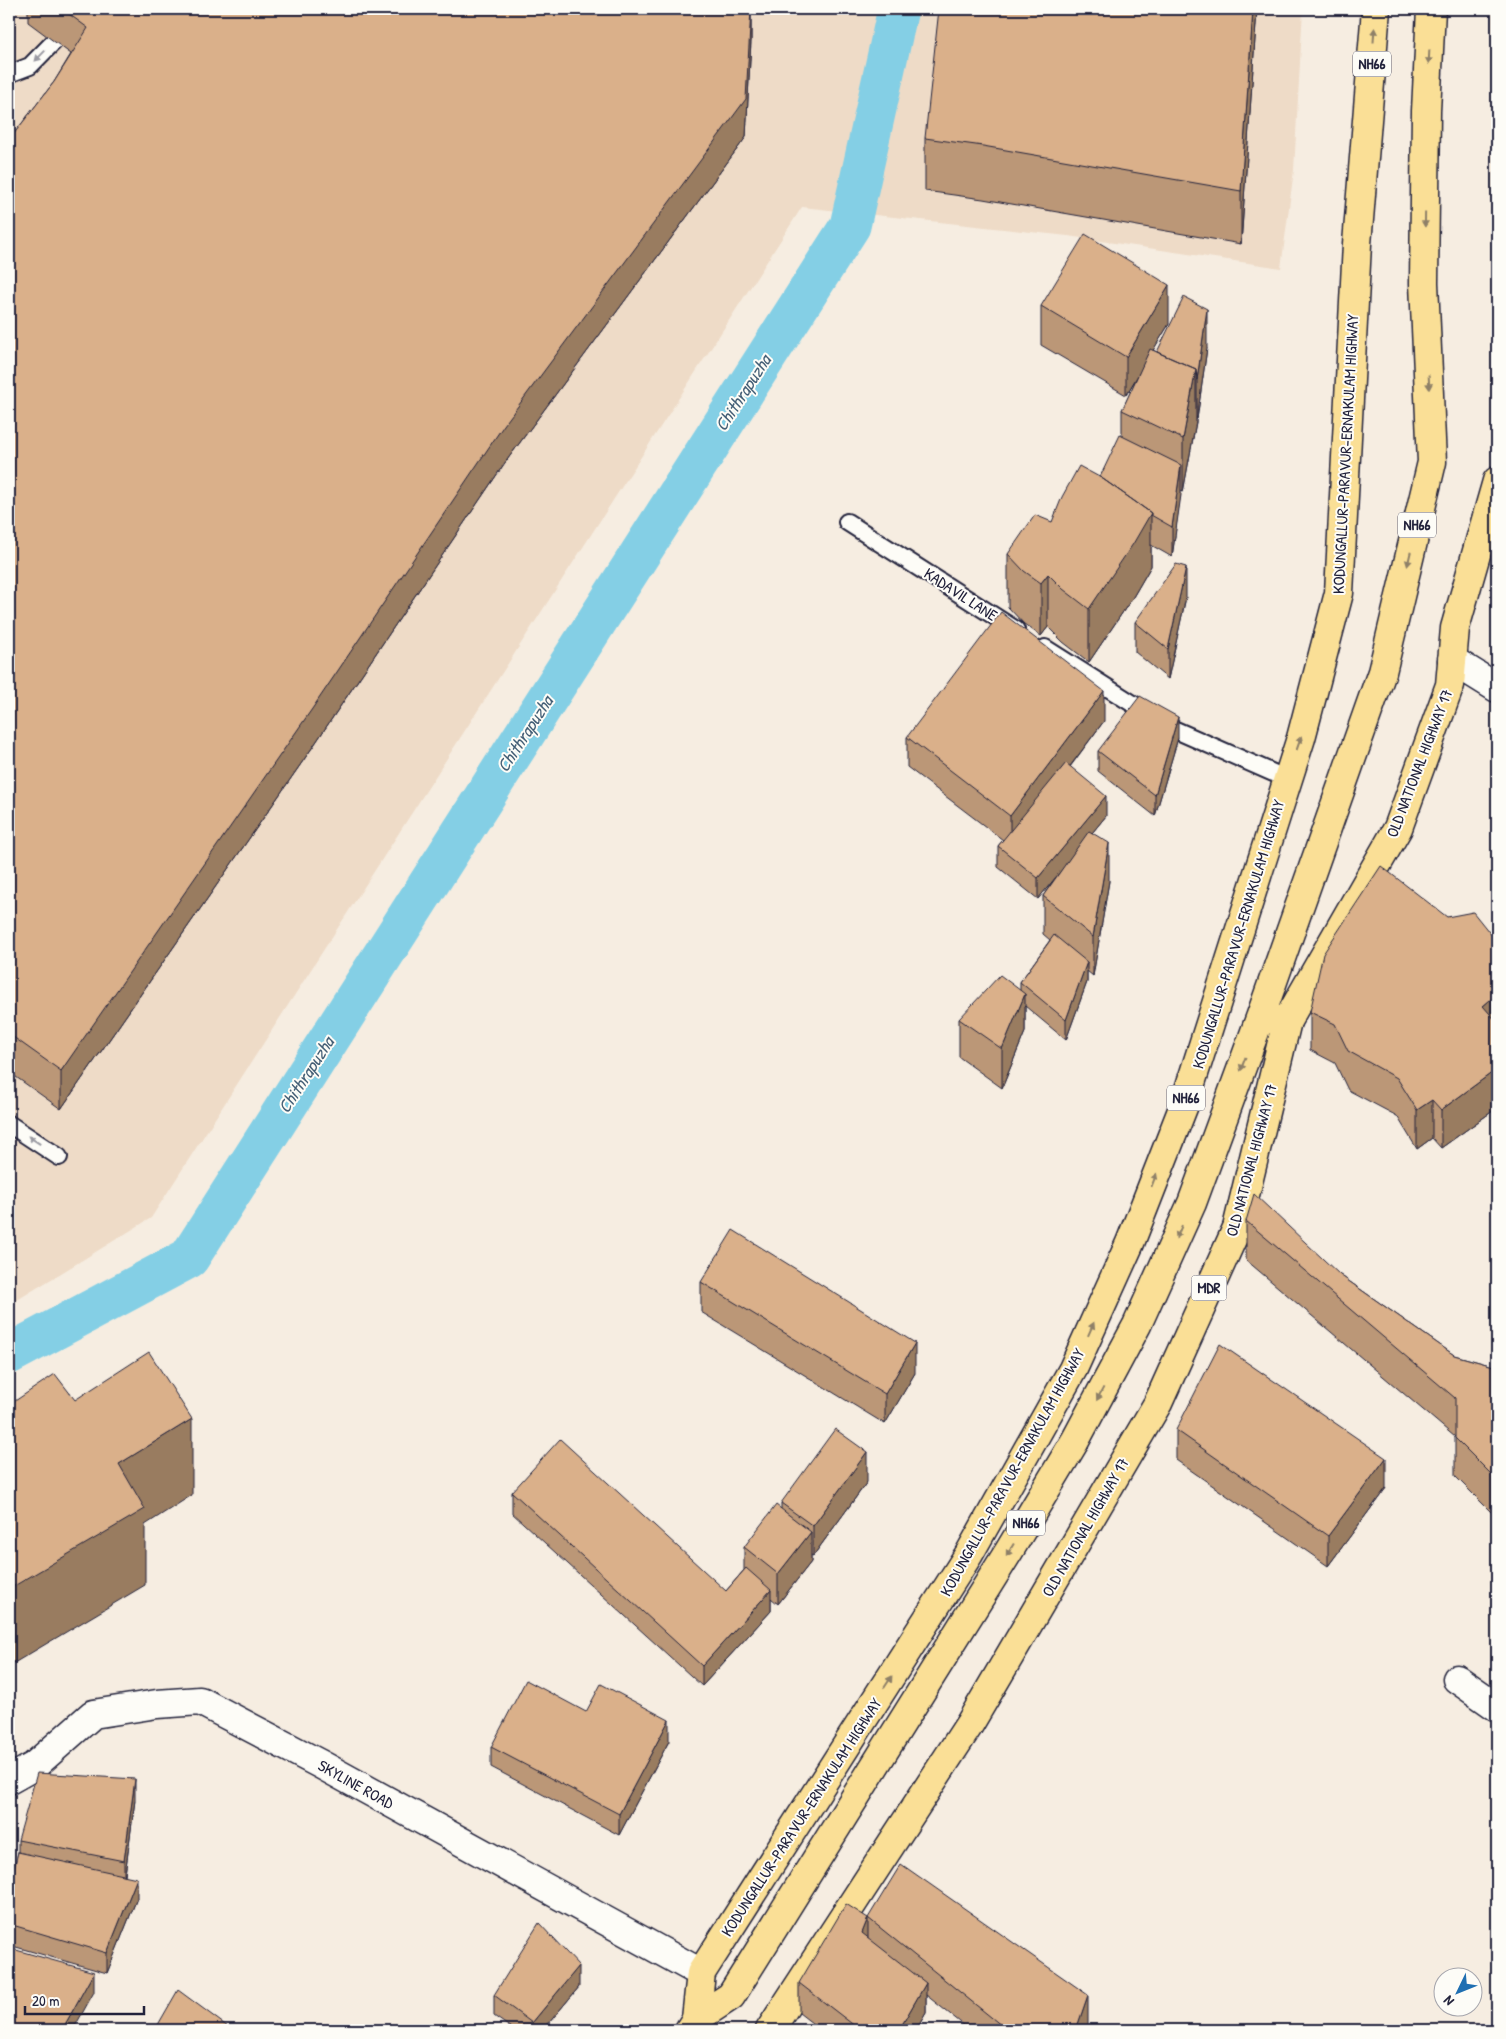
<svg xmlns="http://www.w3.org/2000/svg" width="1506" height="2039" font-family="'Patrick Hand',sans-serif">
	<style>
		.built { fill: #eedbc7 }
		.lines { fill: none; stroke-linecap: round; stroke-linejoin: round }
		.canal { stroke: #84cfe5; stroke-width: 41 }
		.service-casing { stroke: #22223b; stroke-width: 20 }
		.minor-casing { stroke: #22223b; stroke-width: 31 }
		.primary-casing { stroke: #22223b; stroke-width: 31 }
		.trunk-casing { stroke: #22223b; stroke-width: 31 }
		.service { stroke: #fdfcf7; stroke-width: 16 }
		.minor { stroke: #fdfcf7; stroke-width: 28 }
		.primary { stroke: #fadf96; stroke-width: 28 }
		.trunk { stroke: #fadf96; stroke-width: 28 }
		.wall { fill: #bb9777; stroke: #22223b }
		.shaded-wall { fill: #997b61; stroke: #22223b }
		.building { fill: #dab08a; stroke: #22223b }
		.oneway { fill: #8e8068 }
		.oneway2 { fill: #9a9aa2 }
		.labels { text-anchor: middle; stroke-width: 4; stroke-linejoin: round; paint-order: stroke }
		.shield { fill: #fdfcf7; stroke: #646373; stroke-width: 1 }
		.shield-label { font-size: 15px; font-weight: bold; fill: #22223b }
		.street-label { font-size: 16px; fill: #22223b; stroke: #fdfcf7 }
		.water-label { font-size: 18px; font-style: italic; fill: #445f76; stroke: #fdfcf7 }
	</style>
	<rect width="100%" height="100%" fill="#f6ede1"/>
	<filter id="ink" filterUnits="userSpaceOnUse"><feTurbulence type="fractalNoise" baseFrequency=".02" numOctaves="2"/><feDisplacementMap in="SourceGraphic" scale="10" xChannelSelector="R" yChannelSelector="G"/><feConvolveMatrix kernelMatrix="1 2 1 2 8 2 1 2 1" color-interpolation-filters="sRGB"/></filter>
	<g filter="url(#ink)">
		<path class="built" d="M 9,9 L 1303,9 L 1294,170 L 1281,268 L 1068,236 L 802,207 L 151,1218 L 9,1305 Z"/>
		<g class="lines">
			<path class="canal" d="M 9,1354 L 189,1258 L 850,226 L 898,9"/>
			<g class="service-casing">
				<path id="service" d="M 9,74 L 30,66 L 86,9
					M 847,522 L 1016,630
					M 1045,648 L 1171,728 L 1287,779
					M 9,1124 L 59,1157"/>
			</g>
			<g class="minor-casing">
				<path id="minor" d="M 1452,660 L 1497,688
					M 1457,1679 L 1497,1707
					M 9,1780 L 34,1766 L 93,1714 L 157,1704 L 200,1701 L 320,1764 L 701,1973"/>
			</g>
			<g class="primary-casing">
				<path id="primary" d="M 770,2030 L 969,1725 L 1158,1403 L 1237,1228 L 1287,1021 L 1398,828 L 1450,685 L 1455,628 L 1497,481"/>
			</g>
			<g class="trunk-casing">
				<path id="trunk" d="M 1260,1018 L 1287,1021
					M 696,2019 L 731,1996 L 1009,1551 L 1075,1441 L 1137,1325 L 1192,1203 L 1260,1018 L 1382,672 L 1432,462 L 1424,283 L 1426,111 L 1431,9
					M 689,2030 L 696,2019 L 701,1973 L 969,1554 L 1073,1369 L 1130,1243 L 1184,1105 L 1301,738 L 1339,593 L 1357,244 L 1376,9"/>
			</g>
			<use href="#service" class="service"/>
			<use href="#minor" class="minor"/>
			<use href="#primary" class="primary"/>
			<use href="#trunk" class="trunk"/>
		</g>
		<path class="wall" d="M 28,9 L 751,9 L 751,40 L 746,137 L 504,464 L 312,748 L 61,1109 L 9,1072 L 9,140 L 54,82 L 71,54 L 28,22 Z
			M 1257,9 L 1241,244 L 983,199 L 925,191 L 925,138 Z
			M 1041,306 L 1169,324 L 1153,350 L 1157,352 L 1207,348 L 1197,419 L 1196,419 L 1196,422 L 1183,492 L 1181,491 L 1172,557 L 1151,545 L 1151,566 L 1133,597 L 1089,662 L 1063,642 L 1048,627 L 1041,636 L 1024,624 L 1008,607 L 1008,554 L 1052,522 L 1100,477 L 1122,436 L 1122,410 L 1139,374 L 1126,395 L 1041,345 Z
			M 1186,597 L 1168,679 L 1135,652 L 1135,622 Z
			M 1104,721 L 1070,767 L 1106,816 L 1092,833 L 1109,881 L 1093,976 L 1087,971 L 1087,982 L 1066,1040 L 1025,1006 L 1025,1032 L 1002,1088 L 959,1057 L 959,1019 L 1020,990 L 1020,982 L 1050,940 L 1043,934 L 1043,896 L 1057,875 L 1038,899 L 998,867 L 998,846 L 1003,840 L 907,767 L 907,737 Z
			M 1178,738 L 1155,816 L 1098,771 L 1098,751 Z
			M 1447,917 L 1497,942 L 1497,1108 L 1441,1148 L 1432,1138 L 1417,1149 L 1397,1116 L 1348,1090 L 1335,1063 L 1310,1050 L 1310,1012 Z
			M 1246,1221 L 1340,1275 L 1454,1355 L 1497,1367 L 1497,1518 L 1455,1476 L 1455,1437 L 1246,1260 Z
			M 701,1282 L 915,1373 L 885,1424 L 701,1312 Z
			M 1176,1430 L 1386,1488 L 1328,1566 L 1176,1460 Z
			M 867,1482 L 813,1556 L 811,1555 L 811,1562 L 778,1604 L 771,1598 L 771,1611 L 702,1686 L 512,1513 L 512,1492 L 726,1591 L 744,1570 L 744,1547 L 781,1509 L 781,1503 Z
			M 586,1712 L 669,1741 L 619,1835 L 491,1767 L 491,1747 Z
			M 135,1800 L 125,1875 L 137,1898 L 107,1973 L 9,1945 L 9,1889 L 18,1852 L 18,1840 Z
			M 868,1918 L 1088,2025 L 1086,2030 L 970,2030 L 926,1995 L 926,2013 L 916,2030 L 821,2030 L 799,2013 L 799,1983 Z
			M 579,1987 L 543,2030 L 514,2030 L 494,2016 L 494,1995 Z"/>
		<path class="shaded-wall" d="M 751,9 L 751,40 L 746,137 L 504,464 L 312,748 L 61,1109 L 61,1071 Z
			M 1253,9 L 1257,9 L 1241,244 L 1241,191 Z
			M 1169,285 L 1169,324 L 1126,395 L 1126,357 Z
			M 1207,309 L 1207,348 L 1197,419 L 1197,380 Z
			M 1196,369 L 1196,422 L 1183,492 L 1183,439 Z
			M 1181,465 L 1181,495 L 1172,557 L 1172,527 Z
			M 1151,513 L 1151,566 L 1133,597 L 1089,662 L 1089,609 Z
			M 1186,567 L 1186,597 L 1168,679 L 1168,649 Z
			M 1048,574 L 1048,627 L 1041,636 L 1041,583 Z
			M 1104,691 L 1104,721 L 1010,846 L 1010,816 Z
			M 1178,717 L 1178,738 L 1155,816 L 1155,795 Z
			M 1106,796 L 1106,816 L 1038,899 L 1038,878 Z
			M 1109,843 L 1109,881 L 1093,976 L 1093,937 Z
			M 1087,962 L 1087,982 L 1066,1040 L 1066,1020 Z
			M 1025,994 L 1025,1032 L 1002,1088 L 1002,1049 Z
			M 1497,994 L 1497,1033 L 1483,1006 Z
			M 1497,1069 L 1497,1108 L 1441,1148 L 1441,1110 Z
			M 1432,1100 L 1432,1138 L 1417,1149 L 1417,1110 Z
			M 915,1343 L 915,1373 L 885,1424 L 885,1394 Z
			M 192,1419 L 192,1495 L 145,1525 L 145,1585 L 9,1666 L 9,1589 L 119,1464 Z
			M 867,1452 L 867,1482 L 813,1556 L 813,1526 Z
			M 1386,1458 L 1386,1488 L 1328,1566 L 1328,1536 Z
			M 811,1532 L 811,1562 L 778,1604 L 778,1574 Z
			M 771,1590 L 771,1611 L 702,1686 L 702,1666 Z
			M 669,1720 L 669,1741 L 619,1835 L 619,1814 Z
			M 135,1779 L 135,1800 L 124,1881 L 124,1861 Z
			M 137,1878 L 137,1898 L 107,1973 L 107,1953 Z
			M 868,1918 L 868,1948 L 862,1933 Z
			M 579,1966 L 579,1987 L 543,2030 L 532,2030 L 532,2023 Z
			M 94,1972 L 94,1992 L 73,2030 L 62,2030 Z
			M 926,1983 L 926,2013 L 916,2030 L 899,2030 Z
			M 1088,1995 L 1088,2025 L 1086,2030 L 1076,2030 Z"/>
		<path class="building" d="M 62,9 L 751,9 L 746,99 L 504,425 L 312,709 L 61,1071 L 9,1034 L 9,140 L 54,82 L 88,28 Z
			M 939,9 L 1253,9 L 1241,191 L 983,146 L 925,138 Z
			M 1085,234 L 1169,285 L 1126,357 L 1041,306 Z
			M 1184,297 L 1207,309 L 1197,380 L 1196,369 L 1157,352 Z
			M 1150,349 L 1196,369 L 1183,439 L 1122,410 Z
			M 1120,435 L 1181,465 L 1172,527 L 1151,515 L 1151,513 L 1100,477 Z
			M 1079,466 L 1103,479 L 1151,513 L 1133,544 L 1089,609 L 1063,589 L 1048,574 L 1041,583 L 1024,571 L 1008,554 L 1035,515 L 1052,522 L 1062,497 Z
			M 1176,564 L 1186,567 L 1168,649 L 1135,622 Z
			M 1001,612 L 1104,691 L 1010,816 L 907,737 Z
			M 1140,696 L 1178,717 L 1155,795 L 1098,751 Z
			M 1066,763 L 1106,796 L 1038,878 L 998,846 Z
			M 1089,831 L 1109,843 L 1093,937 L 1043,896 Z
			M 1381,866 L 1447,917 L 1473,912 L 1497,942 L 1497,994 L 1483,1006 L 1497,1022 L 1497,1069 L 1441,1110 L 1432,1100 L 1417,1110 L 1397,1078 L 1348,1051 L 1335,1024 L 1310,1012 L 1323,954 Z
			M 1054,935 L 1087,962 L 1066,1020 L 1020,982 Z
			M 1000,975 L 1025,994 L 1002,1049 L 959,1019 Z
			M 1254,1194 L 1340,1275 L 1454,1355 L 1497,1367 L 1497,1480 L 1455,1438 L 1455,1398 L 1246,1221 Z
			M 733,1230 L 915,1343 L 885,1394 L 701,1282 Z
			M 1220,1344 L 1386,1458 L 1328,1536 L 1176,1430 Z
			M 149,1352 L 192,1419 L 119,1464 L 145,1509 L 9,1589 L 9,1405 L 55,1374 L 75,1400 Z
			M 835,1429 L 867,1452 L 813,1526 L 781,1503 Z
			M 560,1439 L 726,1591 L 746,1568 L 771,1590 L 702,1666 L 512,1492 Z
			M 776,1505 L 811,1532 L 778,1574 L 744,1547 Z
			M 526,1680 L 586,1712 L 601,1684 L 669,1720 L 619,1814 L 491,1747 Z
			M 37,1773 L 135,1779 L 124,1861 L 18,1840 Z
			M 18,1852 L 137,1878 L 107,1953 L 9,1924 L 9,1889 Z
			M 901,1864 L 1088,1995 L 1076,2030 L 1007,2030 L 868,1918 L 862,1933 L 926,1983 L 899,2030 L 860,2030 L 799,1983 L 846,1904 L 868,1918 Z
			M 539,1923 L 579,1966 L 532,2023 L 494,1995 Z
			M 9,1948 L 94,1972 L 62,2030 L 9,2030 Z
			M 178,1990 L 232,2030 L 155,2030 Z"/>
		<defs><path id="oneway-solid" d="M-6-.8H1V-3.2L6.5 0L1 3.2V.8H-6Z" transform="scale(1.25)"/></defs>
		<g class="oneway">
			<use href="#oneway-solid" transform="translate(1374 35) rotate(-86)"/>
			<use href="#oneway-solid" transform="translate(1429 57) rotate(93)"/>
			<use href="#oneway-solid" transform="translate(1425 220) rotate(91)"/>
			<use href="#oneway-solid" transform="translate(1429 382) rotate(87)"/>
			<use href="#oneway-solid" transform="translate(1409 559) rotate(103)"/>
			<use href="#oneway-solid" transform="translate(1299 743) rotate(-71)"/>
			<use href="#oneway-solid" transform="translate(1243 1064) rotate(110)"/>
			<use href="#oneway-solid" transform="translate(1154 1180) rotate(-69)"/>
			<use href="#oneway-solid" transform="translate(1179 1232) rotate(114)"/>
			<use href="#oneway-solid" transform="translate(1091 1329) rotate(-66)"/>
			<use href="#oneway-solid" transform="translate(1100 1394) rotate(118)"/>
			<use href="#oneway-solid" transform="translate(1010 1550) rotate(121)"/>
			<use href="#oneway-solid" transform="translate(888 1682) rotate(-57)"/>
		</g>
		<g class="oneway2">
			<use href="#oneway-solid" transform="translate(40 56) rotate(134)"/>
			<use href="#oneway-solid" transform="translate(34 1140) rotate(-146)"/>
		</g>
	</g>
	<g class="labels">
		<g class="shield">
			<rect x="1353" y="51.5" width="38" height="25" rx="4"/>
			<rect x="1398" y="512.5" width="38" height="25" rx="4"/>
			<rect x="1167" y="1085.5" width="38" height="25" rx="4"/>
			<rect x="1191.5" y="1275.5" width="35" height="25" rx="4"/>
			<rect x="1007" y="1510.5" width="38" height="25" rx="4"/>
		</g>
		<g class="shield-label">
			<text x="1372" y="69">NH66</text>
			<text x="1417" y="530">NH66</text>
			<text x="1186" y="1103">NH66</text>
			<text x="1209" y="1293">MDR</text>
			<text x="1026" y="1528">NH66</text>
		</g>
		<g class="street-label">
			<text transform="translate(1345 454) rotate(-87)" y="6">KODUNGALLUR-PARAVUR-ERNAKULAM HIGHWAY</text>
			<text transform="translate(961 594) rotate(33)" y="6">KADAVIL LANE</text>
			<text transform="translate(1419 763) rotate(-69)" y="6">OLD NATIONAL HIGHWAY 17</text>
			<text transform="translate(1238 934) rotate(-73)" y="6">KODUNGALLUR-PARAVUR-ERNAKULAM HIGHWAY</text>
			<text transform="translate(1251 1160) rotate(-75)" y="6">OLD NATIONAL HIGHWAY 17</text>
			<text transform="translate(1012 1472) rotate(-61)" y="6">KODUNGALLUR-PARAVUR-ERNAKULAM HIGHWAY</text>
			<text transform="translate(1085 1527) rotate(-60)" y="6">OLD NATIONAL HIGHWAY 17</text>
			<text transform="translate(356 1784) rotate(29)" y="6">SKYLINE ROAD</text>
			<text transform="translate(801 1817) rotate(-57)" y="6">KODUNGALLUR-PARAVUR-ERNAKULAM HIGHWAY</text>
		</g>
		<g class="water-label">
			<text transform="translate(743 393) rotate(-57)" y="6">Chithrapuzha</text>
			<text transform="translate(525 734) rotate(-57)" y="6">Chithrapuzha</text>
			<text transform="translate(306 1075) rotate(-57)" y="6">Chithrapuzha</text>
		</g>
	</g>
	<rect width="1506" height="2039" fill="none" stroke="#fdfcf7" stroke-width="30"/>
	<rect x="15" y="15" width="1476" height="2009" fill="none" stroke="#22223b" stroke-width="2" filter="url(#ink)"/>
	<g transform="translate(1458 1992) rotate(227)"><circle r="24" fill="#fdfcf7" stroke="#a5a5ac"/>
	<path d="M0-4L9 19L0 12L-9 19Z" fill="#1f6fb2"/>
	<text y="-8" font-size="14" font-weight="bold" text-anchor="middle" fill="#22223b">N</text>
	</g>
	<path d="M25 2006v8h119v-8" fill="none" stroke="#22223b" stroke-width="2.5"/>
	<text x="32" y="2006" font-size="15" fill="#22223b" stroke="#fdfcf7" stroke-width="4" paint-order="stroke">20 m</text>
</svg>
